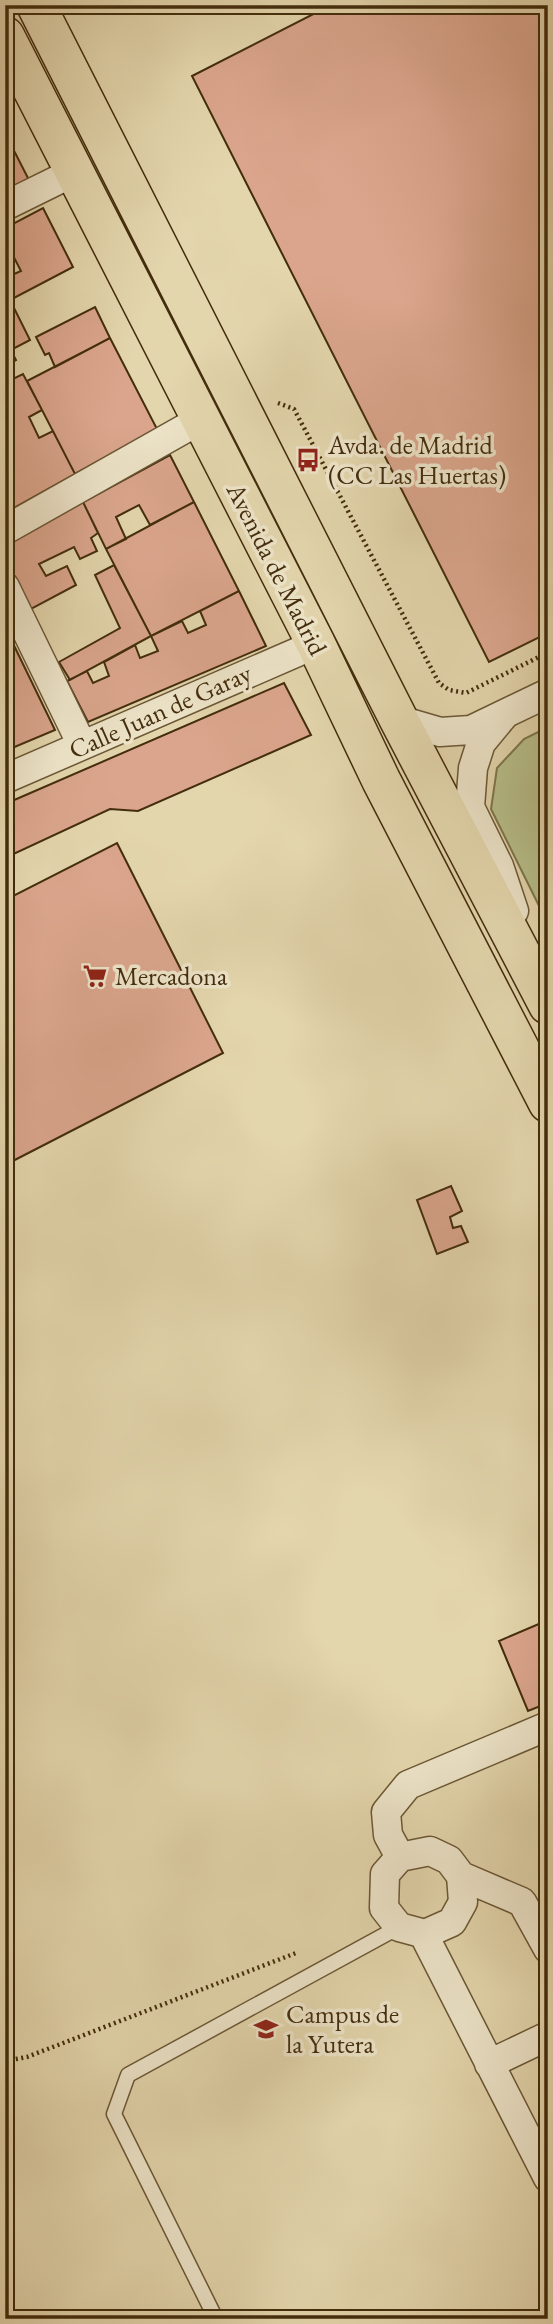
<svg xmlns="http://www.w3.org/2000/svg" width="553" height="2324" font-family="'EB Garamond',serif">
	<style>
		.green { fill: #b6bd88; stroke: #7c754a; stroke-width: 2 }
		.building { fill: #daa58c; stroke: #432d0d; stroke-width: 2 }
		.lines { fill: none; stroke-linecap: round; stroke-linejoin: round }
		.service-casing { stroke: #6b5735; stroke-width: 17 }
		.minor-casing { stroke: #6b5735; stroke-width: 31 }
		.primary-casing { stroke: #432d0d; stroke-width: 41 }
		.path { stroke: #432d0d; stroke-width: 4.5; stroke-dasharray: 2 3.5; stroke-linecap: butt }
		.service { stroke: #ede4c9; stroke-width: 14 }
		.minor { stroke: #ede4c9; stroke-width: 28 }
		.primary { stroke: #e3d5ac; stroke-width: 38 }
		.labels { text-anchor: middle; stroke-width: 7; stroke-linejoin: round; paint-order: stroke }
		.poi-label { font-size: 26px; fill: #432d0d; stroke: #ede4c9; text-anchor: start }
		.street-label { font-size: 26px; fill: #432d0d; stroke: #ede4c9 }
	</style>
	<rect width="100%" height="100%" fill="#e3d5ac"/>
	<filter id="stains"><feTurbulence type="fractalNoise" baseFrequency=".00286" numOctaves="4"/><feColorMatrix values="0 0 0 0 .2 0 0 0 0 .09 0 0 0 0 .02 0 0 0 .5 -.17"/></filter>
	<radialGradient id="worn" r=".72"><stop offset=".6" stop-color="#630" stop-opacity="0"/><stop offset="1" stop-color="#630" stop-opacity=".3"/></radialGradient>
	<path class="green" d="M 548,727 L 548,924 L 491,809 L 497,768 L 524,739 Z"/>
	<path class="building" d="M 331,5 L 548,5 L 548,633 L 489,662 L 192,76 Z
		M 5,133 L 29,180 L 5,192 Z
		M 43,208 L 73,267 L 10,300 L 30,340 L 11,350 L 5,339 L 5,278 L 21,271 L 5,240 L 5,228 Z
		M 95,307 L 110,338 L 55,367 L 49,353 L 45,355 L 36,337 Z
		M 110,338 L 157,429 L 75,474 L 27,381 Z
		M 5,339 L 16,360 L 5,366 Z
		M 5,368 L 11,380 L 23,374 L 42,410 L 29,417 L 39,438 L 53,431 L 75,474 L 5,513 Z
		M 170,455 L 194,502 L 150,525 L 139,505 L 116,517 L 126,539 L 106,549 L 83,502 Z
		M 83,502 L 98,533 L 91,538 L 97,551 L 80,559 L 74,547 L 39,564 L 46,576 L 67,566 L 76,585 L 31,609 L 5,557 L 5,546 Z
		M 194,502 L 239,591 L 151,636 L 106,549 Z
		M 114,565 L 151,636 L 70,680 L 59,662 L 120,628 L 95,575 Z
		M 239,591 L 266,646 L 88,722 L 67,681 L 87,671 L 93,683 L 109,676 L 104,662 L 135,645 L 140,658 L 158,651 L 151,636 L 182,621 L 188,633 L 206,625 L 200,611 Z
		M 5,627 L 55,730 L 5,751 Z
		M 284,683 L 311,735 L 138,811 L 110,809 L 5,858 L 5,804 Z
		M 117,843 L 223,1053 L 5,1165 L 5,900 Z
		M 451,1186 L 462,1211 L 450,1217 L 453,1228 L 461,1226 L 468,1242 L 437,1254 L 417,1200 Z
		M 548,1620 L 548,1703 L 528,1711 L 499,1641 Z"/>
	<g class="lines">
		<g class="service-casing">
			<path id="service" d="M 216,2319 L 114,2114 L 128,2075 L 399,1927"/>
		</g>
		<g class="minor-casing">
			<path id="minor" d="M 5,206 L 74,172
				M 5,530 L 200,420
				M 5,587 L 82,745
				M 505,714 L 481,743 L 473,768 L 470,807 L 499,866 L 514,911
				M 399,720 L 440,732 L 471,730 L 548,693
				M 5,779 L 316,644
				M 430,1851 L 449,1860 L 461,1876 L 463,1902 L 452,1922 L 425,1934 L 399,1927 L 384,1908 L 385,1874 L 400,1857 Z
				M 400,1857 L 388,1835 L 386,1812 L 408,1785 L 548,1726
				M 461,1876 L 522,1902 L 548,1949
				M 425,1934 L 427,1941 L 548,2178
				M 489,2064 L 548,2036"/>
		</g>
		<g class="primary-casing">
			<path id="primary" d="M 36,5 L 399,720 L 548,1005
				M 5,36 L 316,644 L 381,780 L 548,1103"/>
		</g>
		<path class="path" d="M 278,403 L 294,409 L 439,683 L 449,690 L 466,693 L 541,656 L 546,665
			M 5,2061 L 27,2057 L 296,1953"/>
		<use href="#service" class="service"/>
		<use href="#minor" class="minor"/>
		<use href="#primary" class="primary"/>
	</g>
	<defs>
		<g id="bus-bare" transform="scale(1.89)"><path d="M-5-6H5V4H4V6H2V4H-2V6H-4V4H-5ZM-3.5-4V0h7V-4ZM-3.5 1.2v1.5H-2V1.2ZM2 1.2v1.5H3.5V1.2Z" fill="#8f2418" stroke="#ede4c9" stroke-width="2.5" paint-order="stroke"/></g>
		<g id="supermarket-bare" transform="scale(1.89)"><path d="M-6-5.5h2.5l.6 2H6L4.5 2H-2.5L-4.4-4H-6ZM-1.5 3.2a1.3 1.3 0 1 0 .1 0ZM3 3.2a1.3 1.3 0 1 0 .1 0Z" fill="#8f2418" stroke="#ede4c9" stroke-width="2.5" paint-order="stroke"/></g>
		<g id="university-bare" transform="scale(1.89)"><path d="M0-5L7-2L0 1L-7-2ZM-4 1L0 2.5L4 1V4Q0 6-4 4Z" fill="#8f2418" stroke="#ede4c9" stroke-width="2.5" paint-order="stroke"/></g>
	</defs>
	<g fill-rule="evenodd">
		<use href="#bus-bare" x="308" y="460"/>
		<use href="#supermarket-bare" x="95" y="976"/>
		<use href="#university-bare" x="266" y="2029"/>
	</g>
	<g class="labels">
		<g class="poi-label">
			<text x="328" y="454">Avda. de Madrid<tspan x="328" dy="30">(CC Las Huertas)</tspan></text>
			<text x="115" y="985">Mercadona</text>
			<text x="286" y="2023">Campus de<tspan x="286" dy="30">la Yutera</tspan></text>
		</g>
		<g class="street-label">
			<text transform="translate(277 569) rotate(63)" y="9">Avenida de Madrid</text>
			<text transform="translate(160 711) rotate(-24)" y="9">Calle Juan de Garay</text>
		</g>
	</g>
	<rect width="553" height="2324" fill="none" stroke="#e3d5ac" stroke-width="28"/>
	<rect x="7" y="7" width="539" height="2310" fill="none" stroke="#432d0d" stroke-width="3.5"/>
	<rect x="14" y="14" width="525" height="2296" fill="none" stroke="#432d0d" stroke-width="2"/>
	<rect width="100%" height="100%" filter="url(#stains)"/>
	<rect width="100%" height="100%" fill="url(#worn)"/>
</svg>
